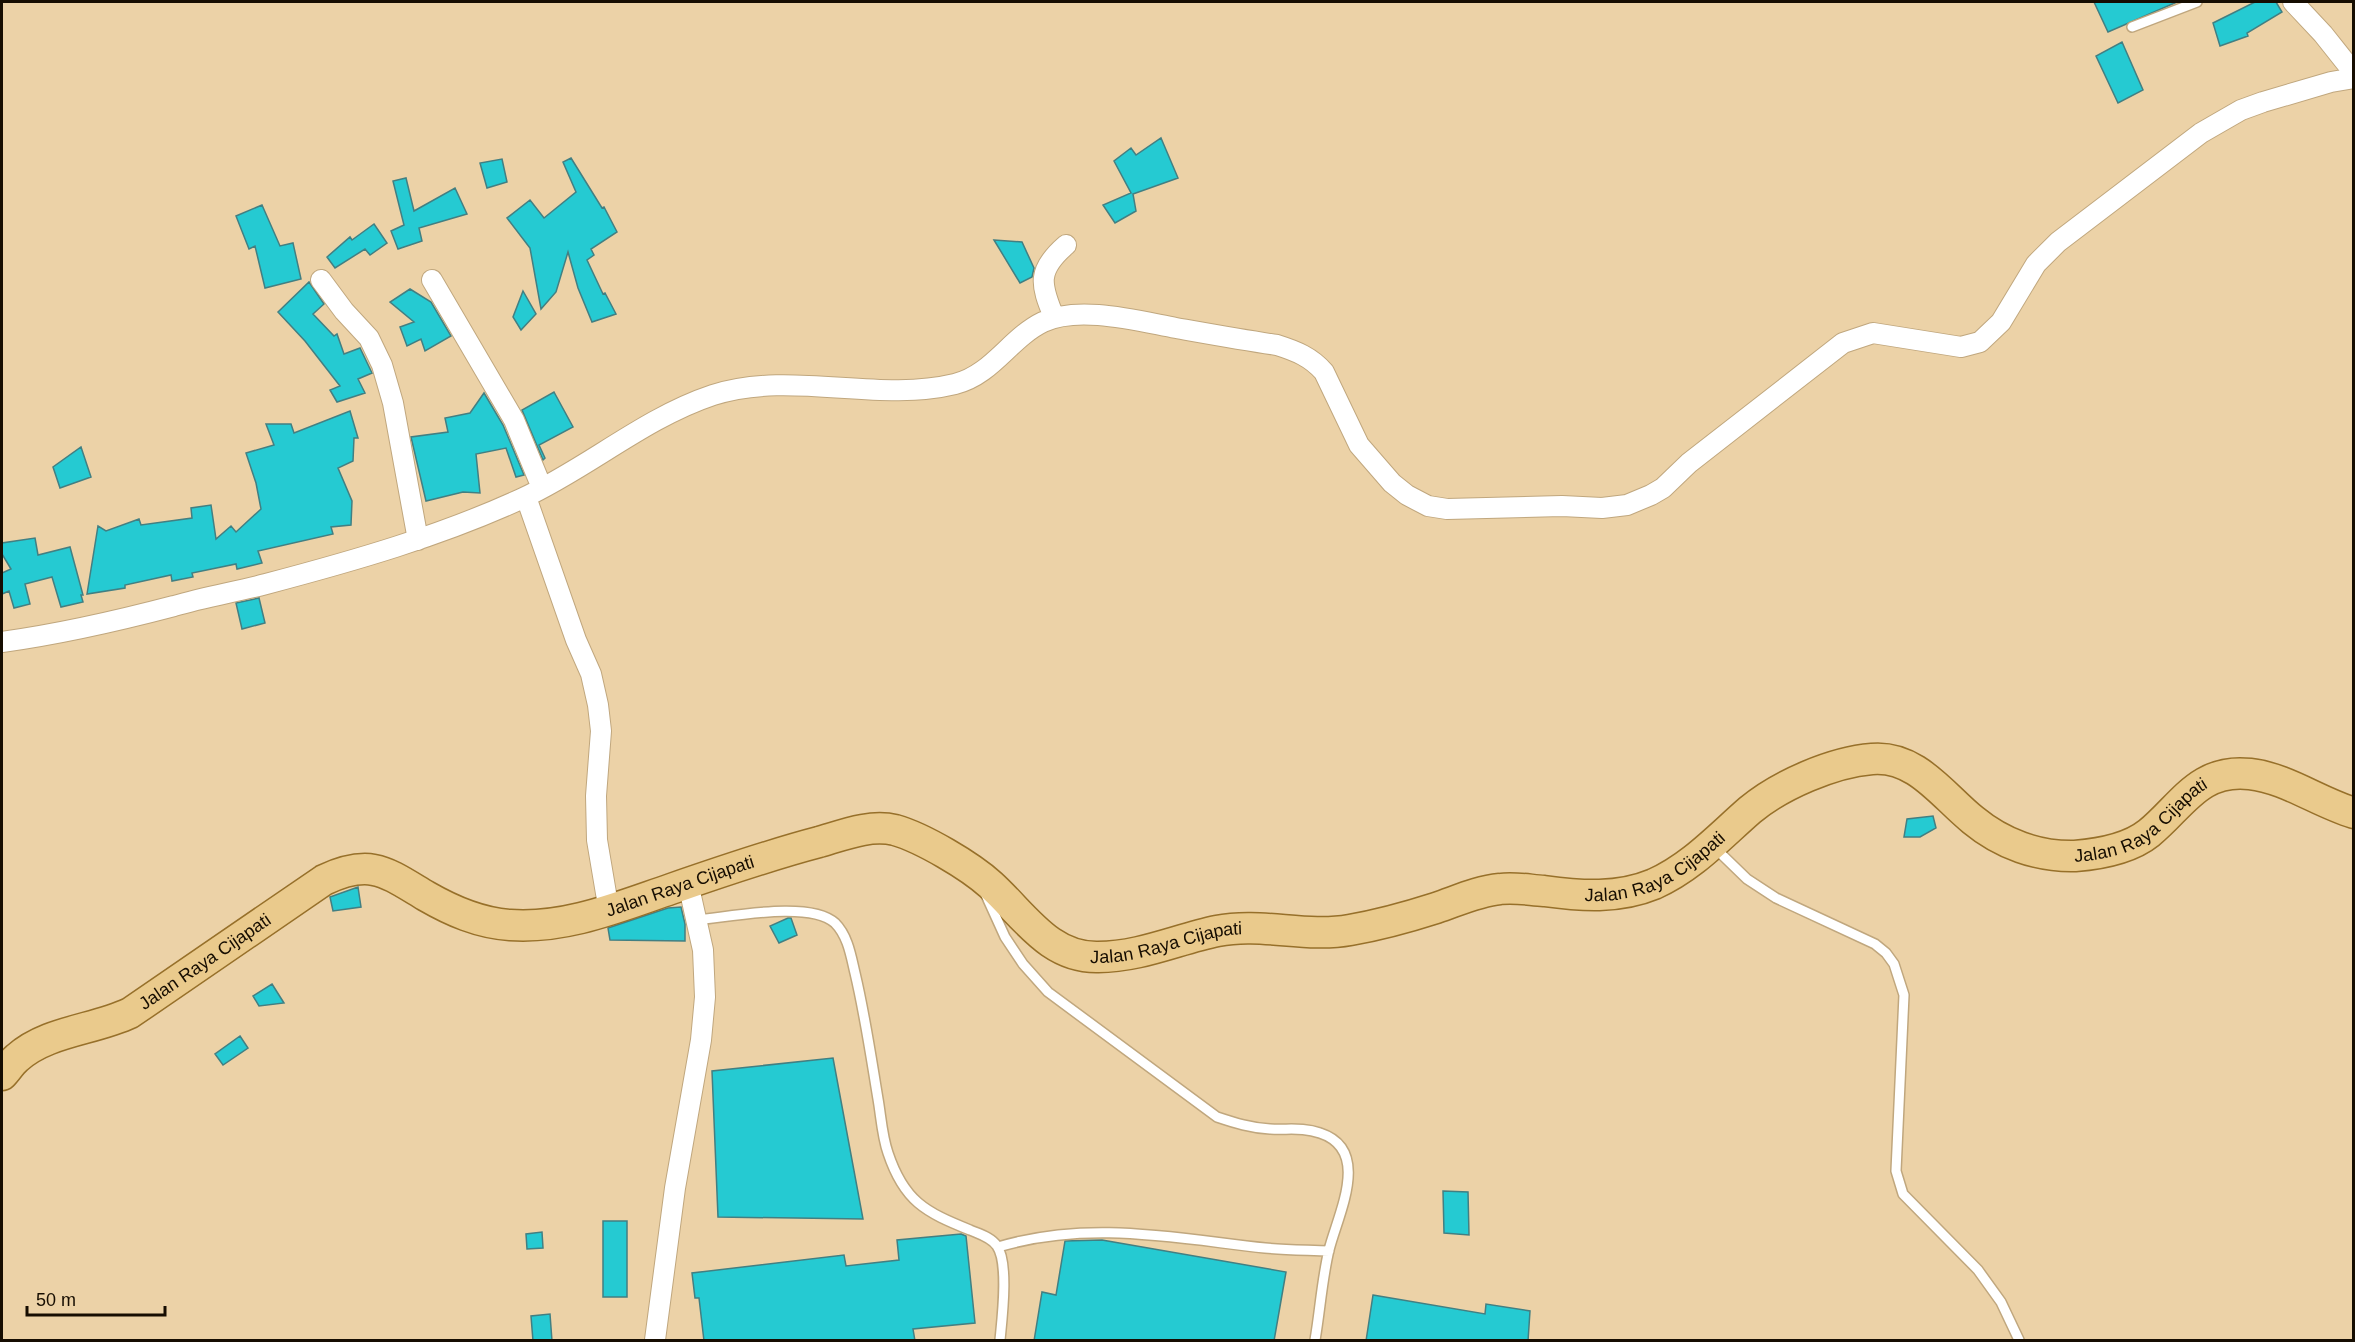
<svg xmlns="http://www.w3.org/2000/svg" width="2355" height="1342" font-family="Helvetica,sans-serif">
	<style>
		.building { fill: #25cad2; stroke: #427f82; stroke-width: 1.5 }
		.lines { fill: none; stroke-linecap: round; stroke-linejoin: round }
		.service-casing { stroke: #c0a77e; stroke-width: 12 }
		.minor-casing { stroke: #c0a77e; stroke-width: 22 }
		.primary-casing { stroke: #97702a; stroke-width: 33 }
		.service { stroke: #fff; stroke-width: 9 }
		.minor { stroke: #fff; stroke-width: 20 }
		.primary { stroke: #eaca8c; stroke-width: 30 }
		.labels { text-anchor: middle; stroke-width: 5; stroke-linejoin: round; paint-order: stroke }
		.street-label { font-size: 18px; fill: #160d01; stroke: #ecd2a7 }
	</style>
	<rect width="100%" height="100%" fill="#ecd2a7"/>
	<path class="building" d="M 2094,2 L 2177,2 L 2108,32 Z
		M 2255,2 L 2276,2 L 2282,12 L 2247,33 L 2248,36 L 2220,46 L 2213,23 Z
		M 2122,42 L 2143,90 L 2118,103 L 2096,56 Z
		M 1161,138 L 1178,178 L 1133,194 L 1136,211 L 1115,223 L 1103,205 L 1131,193 L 1114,161 L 1131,148 L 1136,155 Z
		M 571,158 L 602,208 L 604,207 L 617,232 L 591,249 L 594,255 L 587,260 L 603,294 L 605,293 L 616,314 L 592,322 L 578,288 L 568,252 L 556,292 L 541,309 L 530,248 L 507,218 L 530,200 L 544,218 L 576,192 L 563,162 Z
		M 502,159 L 507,182 L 487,188 L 480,163 Z
		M 406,178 L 414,211 L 455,188 L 467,214 L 419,228 L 422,241 L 398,249 L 391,231 L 404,225 L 393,181 Z
		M 262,205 L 280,246 L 293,243 L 301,279 L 265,288 L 255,246 L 249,249 L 236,216 Z
		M 374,224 L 387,243 L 370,255 L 365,249 L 335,268 L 327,257 L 350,237 L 352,240 Z
		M 994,240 L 1022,242 L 1034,268 L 1032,277 L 1020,283 Z
		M 309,282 L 324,304 L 313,314 L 334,336 L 337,334 L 344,354 L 360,348 L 372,373 L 358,379 L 365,393 L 337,402 L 330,390 L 340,386 L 305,341 L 278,312 Z
		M 410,289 L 431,302 L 451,336 L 425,351 L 421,339 L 407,346 L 400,327 L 414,322 L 390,302 Z
		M 523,291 L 536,314 L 521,330 L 513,317 Z
		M 554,392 L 573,427 L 539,445 L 545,458 L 543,460 L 522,410 Z
		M 484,393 L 503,425 L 524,475 L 516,477 L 506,448 L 476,454 L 480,493 L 463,492 L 426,501 L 411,437 L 448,432 L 445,418 L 470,413 Z
		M 350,411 L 358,438 L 354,438 L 353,461 L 338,468 L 352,501 L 351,525 L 331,527 L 333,534 L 258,551 L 262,563 L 237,569 L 236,564 L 192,573 L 193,577 L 172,581 L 171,575 L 125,585 L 125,588 L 87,594 L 98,526 L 106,531 L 139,519 L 141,525 L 192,518 L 191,508 L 211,505 L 216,539 L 231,526 L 236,532 L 261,509 L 256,483 L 246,453 L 274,445 L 266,424 L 291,424 L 294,433 Z
		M 81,447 L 91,477 L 60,488 L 53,467 Z
		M 35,538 L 38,555 L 70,547 L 83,595 L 81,595 L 83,602 L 61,607 L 52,577 L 25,584 L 30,604 L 14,608 L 9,591 L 2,594 L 2,573 L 11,569 L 2,554 L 2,543 Z
		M 259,598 L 265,623 L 242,629 L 236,603 Z
		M 1933,816 L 1936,828 L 1920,837 L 1904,837 L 1907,819 Z
		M 358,887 L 361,907 L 333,911 L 330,897 Z
		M 681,907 L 685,924 L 685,941 L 610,940 L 608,928 L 668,908 Z
		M 788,918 L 791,918 L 797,935 L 779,943 L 770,926 Z
		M 272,984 L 284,1003 L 259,1006 L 253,996 Z
		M 240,1036 L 248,1048 L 223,1065 L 215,1054 Z
		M 833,1058 L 863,1219 L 718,1217 L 712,1071 Z
		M 1443,1191 L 1468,1192 L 1469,1235 L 1444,1233 Z
		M 603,1221 L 627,1221 L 627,1297 L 603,1297 Z
		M 542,1232 L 543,1248 L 527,1249 L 526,1234 Z
		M 961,1234 L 966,1236 L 975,1323 L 913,1329 L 915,1341 L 704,1341 L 699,1298 L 695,1298 L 692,1273 L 844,1255 L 846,1266 L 899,1260 L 897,1240 Z
		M 1102,1240 L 1286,1272 L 1274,1341 L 1034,1341 L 1042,1292 L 1056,1295 L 1065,1241 Z
		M 1373,1295 L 1485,1314 L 1486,1304 L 1530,1311 L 1528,1341 L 1366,1341 Z
		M 550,1314 L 552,1341 L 533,1341 L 531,1316 Z"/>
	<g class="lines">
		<g class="service-casing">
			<path id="service" d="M 2132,27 L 2197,2
				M 1714,847 L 1747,879 L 1776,898 L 1875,944 L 1886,953 L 1894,964 L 1904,995 L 1896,1171 L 1903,1194 L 1978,1270 L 2001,1302 L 2019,1340
				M 985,893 L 1005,937 L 1023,964 L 1048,992 L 1217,1117 C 1235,1123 1251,1128 1270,1129 C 1288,1130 1303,1127 1320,1133 C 1372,1150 1338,1214 1329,1250 C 1322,1279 1320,1311 1315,1340
				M 697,920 C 730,917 810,900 835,923 C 848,936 851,956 855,973 C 865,1015 871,1057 878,1099 C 881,1116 882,1136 888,1153 C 904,1201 925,1212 970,1230 C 979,1234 991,1237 997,1246 C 1009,1263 1002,1319 1000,1340
				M 998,1247 C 1089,1220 1173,1238 1265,1248 C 1286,1250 1308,1250 1329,1251"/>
		</g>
		<g class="minor-casing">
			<path id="minor" d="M 2293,2 L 2323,34 L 2354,73
				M 321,280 L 344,311 L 369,338 L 382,365 L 393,403 L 418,540
				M 432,280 L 514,420 L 542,488
				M 1054,317 C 1040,284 1037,270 1066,245
				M 526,497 L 576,640 L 591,674 L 598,705 L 601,731 L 596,796 L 597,840 L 609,911
				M 2,642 C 60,634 117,621 174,606 C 204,597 235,592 266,584 C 353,561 441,536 523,498 C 588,468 644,418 713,395 C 791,370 877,403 955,384 C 992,375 1010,338 1043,322 C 1079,305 1138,321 1176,328 C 1210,334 1243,340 1277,345 C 1296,351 1311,357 1324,372 L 1359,445 L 1392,483 L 1407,495 L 1428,506 L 1447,509 L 1562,506 L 1602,508 L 1627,505 L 1651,495 L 1663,488 L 1689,463 L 1843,343 L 1873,333 L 1961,347 L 1980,342 L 2001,322 L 2036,264 L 2058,242 L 2201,133 L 2241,110 L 2263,102 L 2331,82 L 2354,78
				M 655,1340 L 675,1188 L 701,1040 L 705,997 L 703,950 L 688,883"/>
		</g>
		<g class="primary-casing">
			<g id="primary">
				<path id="s1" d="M 2,1075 C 7,1070 11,1063 17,1058 C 47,1031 94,1030 130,1013 L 324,880 C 371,858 386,872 426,896 C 452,911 479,923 510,925 C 566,929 618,907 671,889 C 720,872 769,855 819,842 C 843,835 870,824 895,830 C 923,838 970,866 991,885 C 1024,915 1049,958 1098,957 C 1140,957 1178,939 1217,931 C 1261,922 1305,938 1350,930 C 1379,925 1408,917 1436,908 C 1457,901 1478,891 1500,889 C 1515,887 1529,890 1544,891 C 1581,896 1618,899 1654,884 C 1692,867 1719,837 1750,810 C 1780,785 1833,762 1872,759 C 1916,755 1943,796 1973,820 C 2002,844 2038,857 2075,856 C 2100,854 2129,849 2149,833 C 2182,806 2199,768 2250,774 C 2286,778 2318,802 2354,813"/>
			</g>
		</g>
		<use href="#service" class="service"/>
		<use href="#minor" class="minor"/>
		<use href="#primary" class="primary"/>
	</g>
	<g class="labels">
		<g class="street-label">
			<text dy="6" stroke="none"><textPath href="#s1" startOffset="2356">Jalan Raya Cijapati</textPath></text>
			<text dy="6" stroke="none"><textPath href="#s1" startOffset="1798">Jalan Raya Cijapati</textPath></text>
			<text dy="6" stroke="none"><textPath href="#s1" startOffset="756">Jalan Raya Cijapati</textPath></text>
			<text dy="6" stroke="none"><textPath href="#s1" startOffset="1294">Jalan Raya Cijapati</textPath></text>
			<text dy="6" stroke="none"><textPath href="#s1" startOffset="236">Jalan Raya Cijapati</textPath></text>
		</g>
	</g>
	<rect width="2355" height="1342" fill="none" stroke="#160d01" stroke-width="6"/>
	<path d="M27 1306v9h138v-9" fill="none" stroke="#160d01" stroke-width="3"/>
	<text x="36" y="1306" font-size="18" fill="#160d01" stroke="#ecd2a7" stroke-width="4.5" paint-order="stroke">50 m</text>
</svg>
